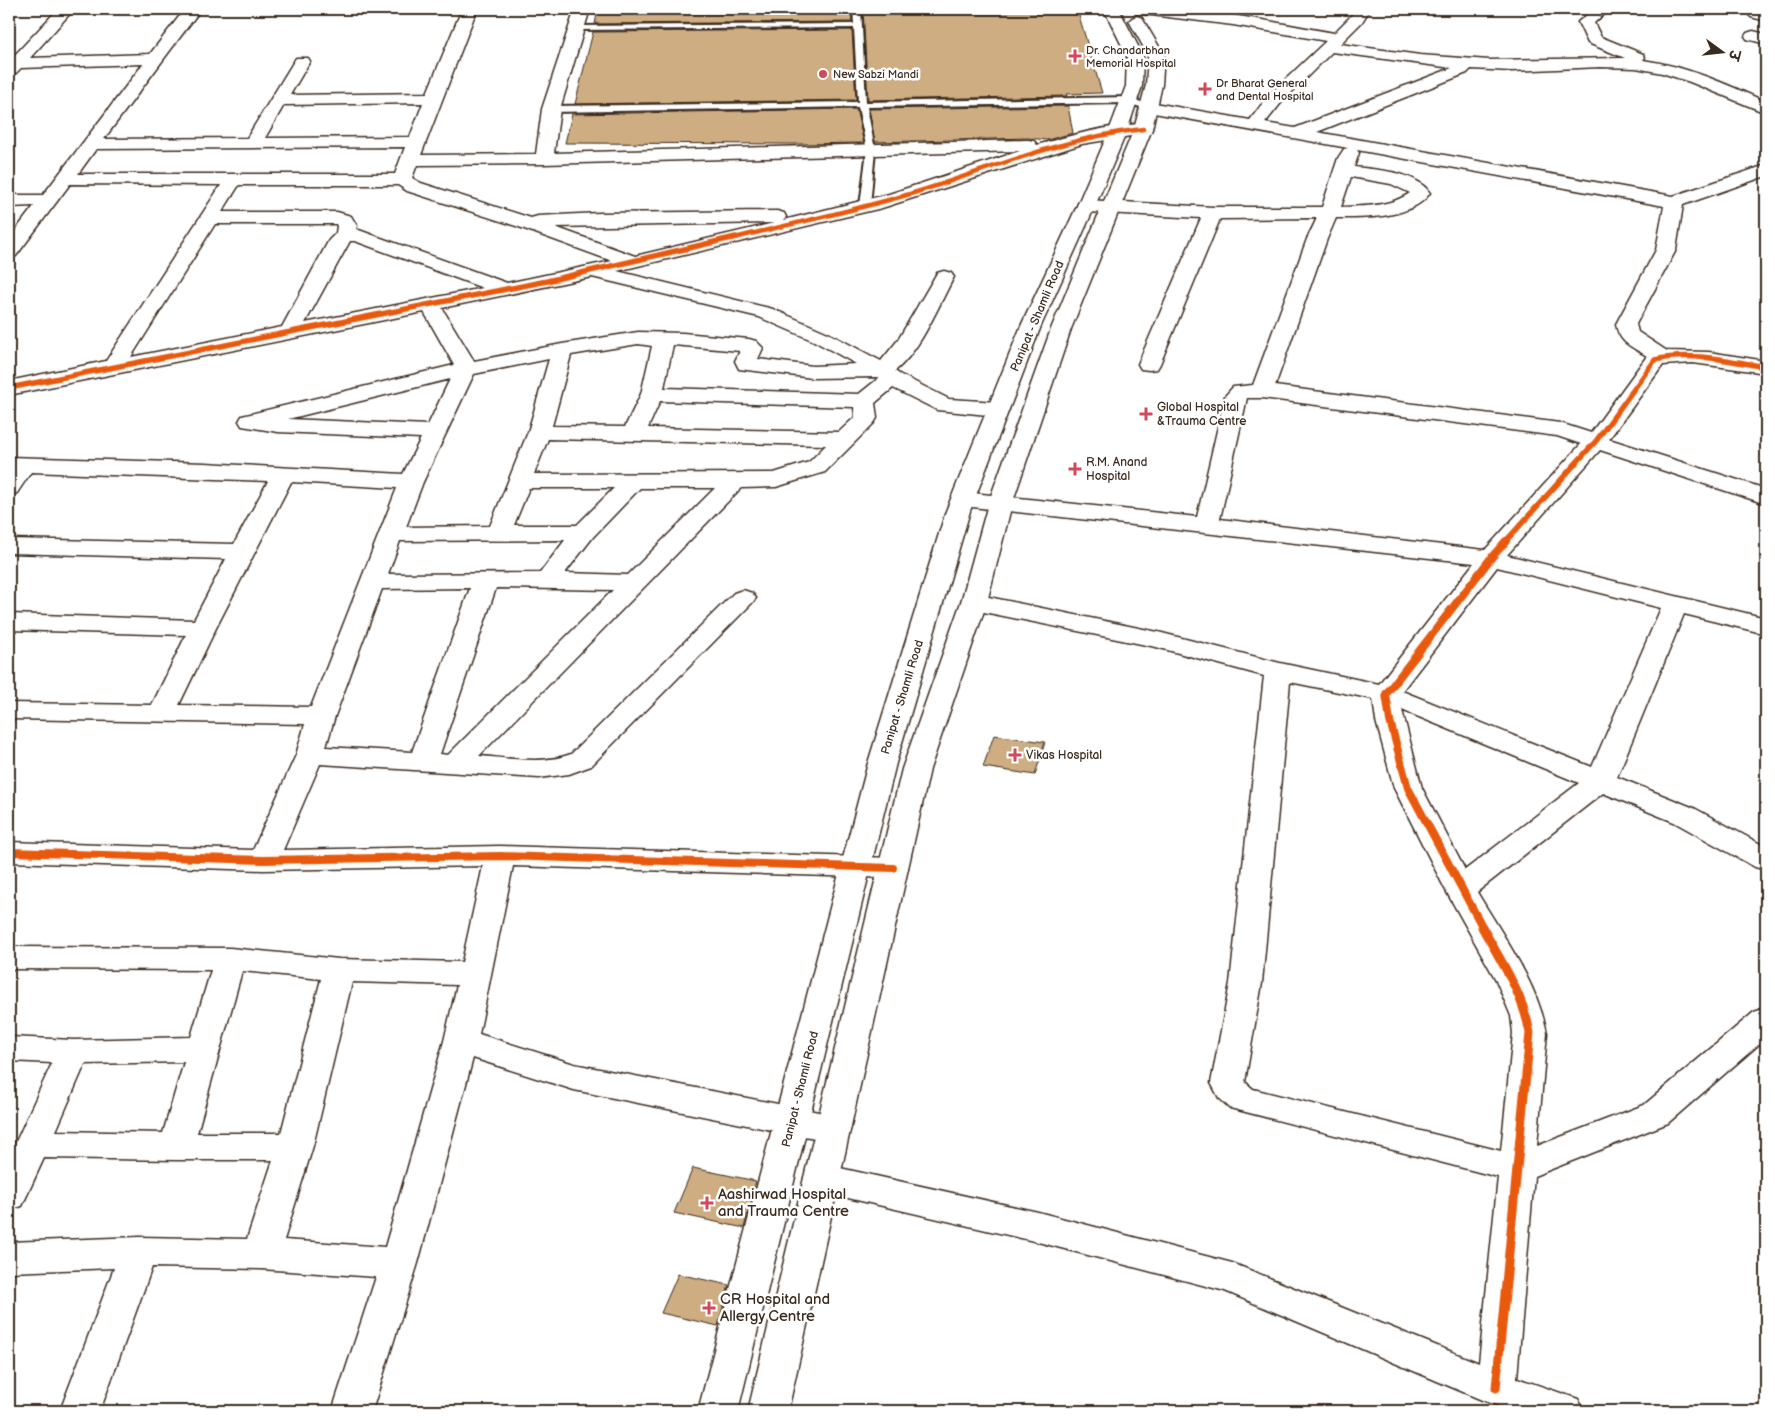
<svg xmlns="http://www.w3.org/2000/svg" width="1775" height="1420" font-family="'Balsamiq Sans','Playpen Sans Deva',sans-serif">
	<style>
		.building { fill: #cdad81; stroke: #3b2a1e }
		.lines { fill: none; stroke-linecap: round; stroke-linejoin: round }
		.service-casing { stroke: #3b2a1e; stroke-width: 4 }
		.minor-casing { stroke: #3b2a1e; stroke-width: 3 }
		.trunk-casing { stroke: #3b2a1e; stroke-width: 3 }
		.service { fill: #fff; fill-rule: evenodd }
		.minor { fill: #fff; fill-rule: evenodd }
		.trunk { fill: #fff; fill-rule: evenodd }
		.cycleway-far3-casing { stroke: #fff; stroke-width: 6 }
		.cycleway-far2-casing { stroke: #fff; stroke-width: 8 }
		.cycleway-far1-casing { stroke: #fff; stroke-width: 11 }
		.cycleway-casing { stroke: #fff; stroke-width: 12 }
		.cycleway-far3 { stroke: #e8590c; stroke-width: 4.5 }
		.cycleway-far2 { stroke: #e8590c; stroke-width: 5.5 }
		.cycleway-far1 { stroke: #e8590c; stroke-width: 8 }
		.cycleway { stroke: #e8590c; stroke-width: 9 }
		.poi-dot { fill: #d1495b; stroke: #fff; stroke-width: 2 }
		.labels { text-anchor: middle; stroke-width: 5; stroke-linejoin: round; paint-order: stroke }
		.far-poi-label { font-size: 11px; fill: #3b2a1e; stroke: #fff; text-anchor: start }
		.street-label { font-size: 12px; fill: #3b2a1e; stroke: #fff }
		.poi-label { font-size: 12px; fill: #3b2a1e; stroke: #fff; text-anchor: start }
		.near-poi-label { font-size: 15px; fill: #3b2a1e; stroke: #fff; text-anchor: start }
	</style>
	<rect width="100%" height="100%" fill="#fff"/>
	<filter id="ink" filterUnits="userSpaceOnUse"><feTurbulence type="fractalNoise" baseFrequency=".02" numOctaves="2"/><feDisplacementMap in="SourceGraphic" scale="10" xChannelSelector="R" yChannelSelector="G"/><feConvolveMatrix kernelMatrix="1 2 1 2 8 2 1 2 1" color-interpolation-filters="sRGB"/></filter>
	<g filter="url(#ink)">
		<path class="building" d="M 598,9 L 851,9 L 852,22 L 595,24 Z
			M 863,9 L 1077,9 L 1102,93 L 1066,94 L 1067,96 L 868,100 Z
			M 852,30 L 856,100 L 575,104 L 593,32 Z
			M 1068,106 L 1073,133 L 1047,140 L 1028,138 L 875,142 L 869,109 Z
			M 856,109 L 864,143 L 796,144 L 565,143 L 572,114 Z
			M 994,735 L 1045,742 L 1035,775 L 983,767 Z
			M 693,1168 L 756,1181 L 744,1228 L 674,1213 Z
			M 678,1274 L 729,1285 L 718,1326 L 661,1313 Z"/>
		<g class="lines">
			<g class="service-casing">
				<path id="service" d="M 853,9 L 861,9 L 866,102 L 1129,97 L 1153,107 L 1149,110 L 1128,103 L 867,107 L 875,150 L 870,206 L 865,209 L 860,206 L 867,150 L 858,107 L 551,112 L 547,109 L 551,106 L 858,102 L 854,28 L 576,30 L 572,28 L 576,26 L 854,24 Z"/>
			</g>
			<g class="minor-casing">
				<path id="minor" d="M 58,9 L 74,9 L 30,58 L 150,54 L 185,9 L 201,9 L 104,139 L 247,138 L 294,61 L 296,58 L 308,58 L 310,61 L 290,95 L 427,93 L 462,9 L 477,9 L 421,155 L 536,154 L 542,109 L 575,9 L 590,9 L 560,109 L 554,153 L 1028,140 L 1034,141 L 1037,145 C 1061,138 1126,120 1149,125 L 1152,129 L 1149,133 L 1082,144 L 882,208 L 617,271 L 773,309 L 828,333 L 881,361 L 898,340 L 937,273 L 944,271 L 951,273 L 954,277 C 938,306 921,350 895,371 L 899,374 L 949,399 L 998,402 L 1006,404 L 1009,409 L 1006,414 L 998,416 L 937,410 L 893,388 L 875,403 L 877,418 L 874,423 L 825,472 L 776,487 L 741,488 L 479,756 C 508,758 543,765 571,754 L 734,593 L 743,590 L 752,593 L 756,598 L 752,603 L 591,766 L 569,774 L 539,778 L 320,764 L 283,850 L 500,846 L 893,858 L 904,861 L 908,868 L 904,875 L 893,878 L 513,866 L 479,1034 L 574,1064 L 834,1115 L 846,1119 L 851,1128 L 846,1137 L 834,1141 L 791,1134 L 574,1090 L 473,1058 L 418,1263 L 372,1411 L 332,1411 L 376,1277 L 261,1269 L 152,1267 L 100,1411 L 60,1411 L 114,1268 L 9,1272 L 9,1242 L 139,1237 L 247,1239 L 273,1160 L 176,1160 L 44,1158 L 22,1206 L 9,1210 L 9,1157 L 52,1063 L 9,1061 L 9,1037 L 74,1040 L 191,1037 L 211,970 L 9,969 L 9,947 L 230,948 L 339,959 L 462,962 L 483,866 L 263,870 L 9,862 L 9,842 L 253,850 L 296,755 L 305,724 L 9,719 L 9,703 L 152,705 L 186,635 L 9,630 L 9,614 L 194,620 L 226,559 L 9,553 L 9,539 L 234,544 L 268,481 L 31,472 L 17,493 L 9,495 L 9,457 L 205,463 L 403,474 L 421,438 L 278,432 L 242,426 L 239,421 L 242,416 L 454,365 L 424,312 L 9,395 L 9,381 L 106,361 L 221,185 L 70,184 L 16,256 L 9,258 L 9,239 L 34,206 L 9,207 L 9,195 L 43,195 L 143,64 L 21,68 L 16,73 L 9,75 L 9,58 L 12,58 ZM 423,103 L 410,137 L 265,138 L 284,105 ZM 405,147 L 395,174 L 78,174 L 96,149 ZM 1020,151 L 889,194 L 784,220 L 786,217 L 784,213 L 777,211 L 600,213 L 538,216 L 531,218 L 421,183 L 412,178 L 417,165 L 544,164 ZM 239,185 L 398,185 L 407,191 L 519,227 L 612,261 L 507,283 L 356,229 L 357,226 L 351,216 L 337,212 L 222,212 ZM 774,223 L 635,256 L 555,227 ZM 215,224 L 336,224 L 337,226 L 336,233 L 329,240 L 282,327 L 131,357 ZM 350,241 L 355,241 L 483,288 L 305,323 ZM 592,277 L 759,317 L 814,341 L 856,364 L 813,366 L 758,359 L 763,348 L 756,341 L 749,339 L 683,333 L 638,332 L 562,344 L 474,361 L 442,308 ZM 638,344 L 652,346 L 641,394 L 625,427 L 552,426 L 571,355 ZM 673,345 L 740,351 L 735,361 L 739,369 L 747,370 L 813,378 L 877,377 L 879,378 L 859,394 L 664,388 ZM 549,359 L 528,432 L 490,526 L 406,527 L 423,482 L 474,374 ZM 450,379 L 428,425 L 288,419 ZM 660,401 L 854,407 L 855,417 L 839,432 L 648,428 ZM 548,439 L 826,445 L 809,462 L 774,473 L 534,474 ZM 291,482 L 397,488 L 311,707 L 179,705 L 216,628 ZM 529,488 L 614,488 L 577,525 L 514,525 ZM 640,488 L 715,488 L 628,575 L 565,573 L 593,537 ZM 565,540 L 540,573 L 388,574 L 400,541 ZM 470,588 L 412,752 L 326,747 L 335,716 L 382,589 ZM 496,588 L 613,590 L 448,755 L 440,754 ZM 242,971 L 321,979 L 281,1133 L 197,1133 ZM 352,982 L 457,985 L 444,1041 L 385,1247 L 284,1240 L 313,1146 ZM 184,1062 L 163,1133 L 56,1131 L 85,1064 Z
					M 1135,9 C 1201,5 1269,22 1334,33 L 1351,16 L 1356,9 L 1370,9 L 1362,22 L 1340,44 L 1420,55 L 1489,60 L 1625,58 L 1588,43 L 1578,22 L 1594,9 L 1610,9 L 1594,23 L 1601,37 L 1643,54 L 1645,57 L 1643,60 C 1686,66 1727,84 1766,102 L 1766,113 L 1690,82 L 1662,73 L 1636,68 L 1600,67 L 1512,71 L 1471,69 L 1467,73 L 1317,132 L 1673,196 L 1766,165 L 1766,176 L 1683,205 L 1676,250 L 1636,324 L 1638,332 L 1667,351 L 1709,352 L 1766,361 L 1766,373 L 1693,363 L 1663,365 L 1609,439 L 1766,489 L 1766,504 L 1600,450 L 1507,555 L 1766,618 L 1766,634 L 1684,614 L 1617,777 L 1694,808 L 1766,847 L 1766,870 L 1755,867 L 1674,822 L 1603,793 L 1477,892 C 1503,936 1537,982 1547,1033 L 1537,1146 L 1644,1105 L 1754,1012 L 1766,1008 L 1766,1038 L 1668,1123 L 1534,1176 L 1517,1378 L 1578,1399 L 1584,1411 L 1514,1411 L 1482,1400 L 1225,1291 L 1038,1242 L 822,1192 L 809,1188 L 804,1178 L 809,1168 L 822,1164 L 1038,1212 L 1232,1263 L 1479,1363 L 1498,1177 L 1230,1108 L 1219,1098 L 1211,1083 L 1230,983 L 1264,676 L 1156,647 L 974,610 L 965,607 L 961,602 L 965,597 L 974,594 L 1158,632 L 1280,663 L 1379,684 L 1474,563 L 963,506 L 955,504 L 951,499 L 955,494 L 963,492 L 1197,517 L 1225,396 L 1233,387 L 1253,385 L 1307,239 L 1317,218 L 1220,219 L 1160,364 L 1157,369 L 1149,370 L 1141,369 L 1138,364 L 1201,218 L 1086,212 L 1079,210 L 1077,206 L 1079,202 L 1086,200 L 1213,207 L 1322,207 L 1338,158 L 1344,149 L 1348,148 L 1143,111 L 1141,107 L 1143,103 L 1149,102 L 1250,120 L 1269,95 L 1326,41 L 1233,25 L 1143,14 L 1138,12 ZM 1332,52 L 1452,68 L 1295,128 L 1265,123 L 1281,103 ZM 1357,150 L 1664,206 L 1656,250 L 1616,324 C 1619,343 1631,346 1647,356 L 1591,433 L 1560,423 L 1275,386 L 1327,239 L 1336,218 C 1364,218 1412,219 1430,193 C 1415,171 1378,170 1354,167 L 1359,153 ZM 1351,177 L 1391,184 L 1410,193 C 1389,207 1365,206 1341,207 ZM 1247,398 L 1262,398 L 1557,436 L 1581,444 L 1485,550 L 1220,519 ZM 1497,567 L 1661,608 L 1592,767 L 1402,691 ZM 1290,682 L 1373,699 L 1376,721 L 1394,788 L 1445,889 L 1496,980 L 1511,1016 L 1513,1033 L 1501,1151 L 1253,1089 L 1245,1082 L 1262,983 ZM 1402,710 L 1579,783 L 1465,870 L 1422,788 Z
					M 1756,9 L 1766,11 L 1766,21 L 1751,17 L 1748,14 L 1751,11 Z
					M 1753,31 L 1766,34 L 1766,44 L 1747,39 L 1745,36 L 1747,33 Z"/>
			</g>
			<g class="trunk-casing">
				<path id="trunk" d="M 1104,9 L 1119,9 L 1143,56 L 1142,86 L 1127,131 L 1095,206 L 1041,326 L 970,511 L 896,763 L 738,1411 L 698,1411 L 868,763 L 946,511 L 1021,326 L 1077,206 L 1109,131 L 1126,86 L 1127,56 Z
					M 1137,16 L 1142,18 L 1164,55 L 1162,85 L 1152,129 L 1071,329 L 1012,504 L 987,602 L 930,769 L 788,1411 L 748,1411 L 902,769 L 961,602 L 988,504 L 1051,329 L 1134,129 L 1146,85 L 1148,55 L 1129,21 L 1132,18 Z"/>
			</g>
			<use href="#service" class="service"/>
			<use href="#minor" class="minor"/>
			<use href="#trunk" class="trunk"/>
			<g class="cycleway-far3-casing">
				<path id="cycleway-far3" d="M 731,239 C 794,223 858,210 920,191 C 996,167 1062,138 1143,129"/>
			</g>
			<g class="cycleway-far2-casing">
				<path id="cycleway-far2" d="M 9,388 L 547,281 L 736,237
					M 1505,542 L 1596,441 L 1655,360 C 1691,351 1730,361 1766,367"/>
			</g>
			<g class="cycleway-far1-casing">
				<path id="cycleway-far1" d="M 9,852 L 263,860 L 500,856 L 893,868
					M 1483,928 L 1408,788 L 1390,721 L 1386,694 L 1491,558 L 1506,541"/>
			</g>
			<g class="cycleway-casing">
				<path id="cycleway" d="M 1482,927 C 1501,961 1523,994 1530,1033 L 1496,1388"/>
			</g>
			<use href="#cycleway-far3" class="cycleway-far3"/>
			<use href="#cycleway-far2" class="cycleway-far2"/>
			<use href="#cycleway-far1" class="cycleway-far1"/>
			<use href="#cycleway" class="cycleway"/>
		</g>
	</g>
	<g class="poi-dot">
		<path d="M1072.5 48.5h5v5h5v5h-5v5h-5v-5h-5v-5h5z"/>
		<circle cx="823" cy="74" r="5"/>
		<path d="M1202.5 81.5h5v5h5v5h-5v5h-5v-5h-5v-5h5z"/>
		<path d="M1143.5 406.5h5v5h5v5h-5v5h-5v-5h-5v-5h5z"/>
		<path d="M1072.5 461.5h5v5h5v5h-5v5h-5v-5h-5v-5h5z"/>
		<path d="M1012.5 747.5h5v5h5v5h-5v5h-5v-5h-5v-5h5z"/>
		<path d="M704.5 1195.5h5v5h5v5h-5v5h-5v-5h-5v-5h5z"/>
		<path d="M706.5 1300.5h5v5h5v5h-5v5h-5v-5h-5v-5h5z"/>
	</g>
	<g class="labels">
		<g class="far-poi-label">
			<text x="1086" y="54">Dr. Chandarbhan<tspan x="1086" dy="13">Memorial Hospital</tspan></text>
			<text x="833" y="78">New Sabzi Mandi</text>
			<text x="1216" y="87">Dr Bharat General<tspan x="1216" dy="13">and Dental Hospital</tspan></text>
		</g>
		<g class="street-label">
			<text transform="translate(1037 316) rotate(-67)" y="4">Panipat - Shamli Road</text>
			<text transform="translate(902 697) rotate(-73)" y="4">Panipat - Shamli Road</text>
			<text transform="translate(800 1089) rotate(-76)" y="4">Panipat - Shamli Road</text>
		</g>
		<g class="poi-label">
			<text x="1157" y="411">Global Hospital<tspan x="1157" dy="14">&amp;Trauma Centre</tspan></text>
			<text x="1086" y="466">R.M. Anand<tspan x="1086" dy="14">Hospital</tspan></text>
			<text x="1026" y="759">Vikas Hospital</text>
		</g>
		<g class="near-poi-label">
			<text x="718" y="1199">Aashirwad Hospital<tspan x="718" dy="17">and Trauma Centre</tspan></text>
			<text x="720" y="1304">CR Hospital and<tspan x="720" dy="17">Allergy Centre</tspan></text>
		</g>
	</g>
	<rect width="1775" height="1420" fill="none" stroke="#fff" stroke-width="30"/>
	<rect x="15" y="15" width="1745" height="1390" fill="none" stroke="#3b2a1e" stroke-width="2" filter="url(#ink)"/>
	<g transform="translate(1722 52) rotate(105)" stroke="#ffffff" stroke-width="4" paint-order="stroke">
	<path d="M0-4L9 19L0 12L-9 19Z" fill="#3b2a1e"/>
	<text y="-8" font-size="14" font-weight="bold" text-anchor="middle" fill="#3b2a1e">उ</text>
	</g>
</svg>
